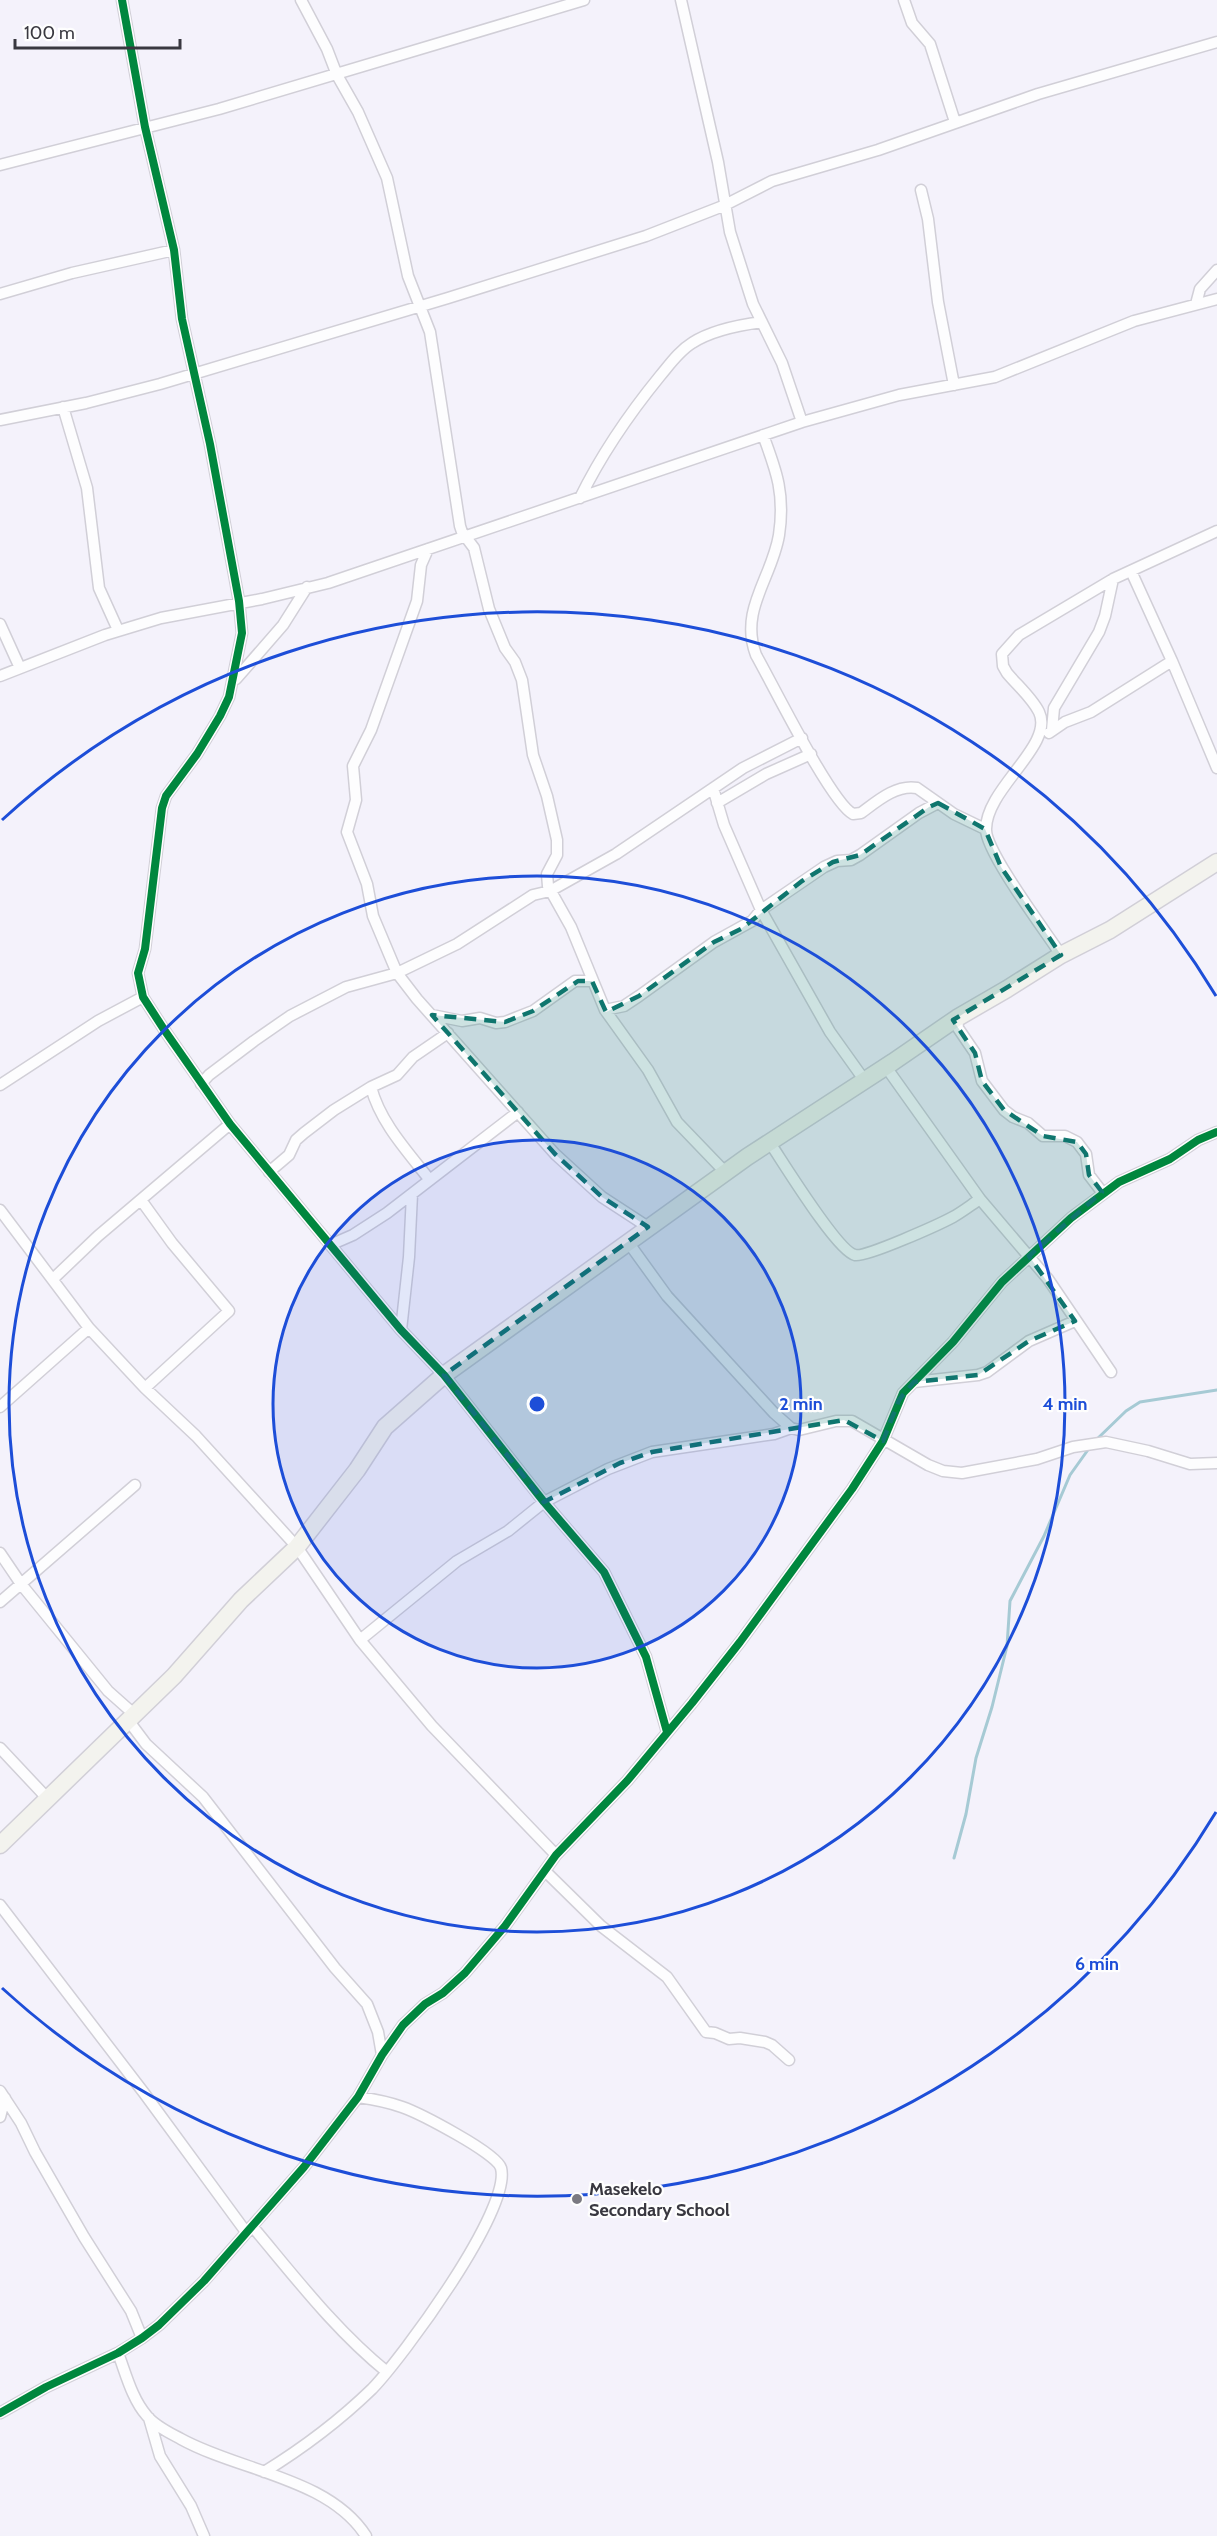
<svg xmlns="http://www.w3.org/2000/svg" width="1217" height="2536" font-family="Cabin,sans-serif">
	<style>
		.lines { fill: none; stroke-linecap: round; stroke-linejoin: round }
		.stream { stroke: #a6cad4; stroke-width: 3 }
		.street-casing { stroke: #d1cfd7; stroke-width: 13 }
		.secondary-casing { stroke: #d1cfd7; stroke-width: 19 }
		.street { stroke: #fdfdfe; stroke-width: 10 }
		.secondary { stroke: #f3f3ee; stroke-width: 16 }
		.cycleway-casing { stroke: #fefefe; stroke-width: 11 }
		.cycleway { stroke: #00873e; stroke-width: 8 }
		.marked { fill: #0f766e; fill-opacity: 0.2; stroke: #0f766e; stroke-width: 4.5; stroke-dasharray: 12 8; stroke-linejoin: round }
		.ring { fill: none; stroke: #1d4ed8; stroke-width: 3 }
		.poi-dot { fill: #7a7981; stroke: #fefefe; stroke-width: 2 }
		.labels { text-anchor: middle; stroke-width: 4.5; stroke-linejoin: round; paint-order: stroke }
		.poi-label { font-size: 18px; font-weight: bold; fill: #393840; stroke: #fefefe; text-anchor: start }
		.centre { fill: #1d4ed8; stroke: #fefefe; stroke-width: 3 }
		.ring-label { font-size: 18px; text-anchor: middle; font-weight: bold; fill: #1d4ed8; stroke: #fefefe; stroke-width: 4.5; stroke-linejoin: round; paint-order: stroke }
	</style>
	<rect width="100%" height="100%" fill="#f4f2fb"/>
	<g class="lines">
		<path class="stream" d="M 1096,1440 L 1126,1411 L 1140,1402 L 1217,1390
			M 954,1858 L 966,1814 L 976,1758 L 992,1707 L 1007,1646 L 1010,1601 L 1044,1536 L 1070,1475 L 1090,1447"/>
		<g class="street-casing">
			<path id="street" d="M 122,0 L 145,127 L 174,250 L 182,319 L 210,444 L 239,601 L 242,633 L 229,697 L 220,716 L 197,754 L 166,796 L 162,808 L 145,949 L 138,973 L 143,997 L 165,1031 L 230,1124 L 401,1330 L 444,1375 L 544,1502 L 604,1572 L 646,1657 L 667,1732
				M 301,0 L 327,49 L 337,75 L 358,112 L 387,178 L 408,276 L 430,332 L 460,526 L 462,532 L 474,548 L 489,609 L 505,648 L 515,662 L 522,680 L 533,755 L 547,796 L 557,840 L 557,855 L 547,874 L 548,886 L 571,927 L 605,1010 L 648,1070 L 677,1122 L 726,1173
				M 681,0 L 718,162 L 730,232 L 753,304 L 782,363 L 802,422
				M 904,0 L 912,23 L 930,44 L 955,122
				M 0,165 L 219,109 L 584,0
				M 921,190 L 928,219 L 938,302 L 954,385
				M 0,294 L 72,273 L 174,250
				M 1196,304 L 1200,289 L 1217,270
				M 63,407 L 87,488 L 99,588 L 118,630
				M 0,420 L 86,403 L 160,384 L 448,298 L 646,236 L 723,206 L 772,181 L 878,150 L 1038,94 L 1217,42
				M 763,435 C 777,472 785,495 779,535 C 772,578 739,610 756,655 C 772,683 831,803 853,814 L 861,813 C 876,802 896,784 917,788 L 954,814 L 985,829
				M 580,498 C 602,453 629,414 660,376 C 670,364 679,351 692,343 C 712,330 739,325 762,322
				M 428,549 L 421,565 L 417,601 L 371,730 L 353,766 L 356,800 L 347,832 L 367,884 L 373,916 L 397,973 L 417,999 L 555,1154 L 602,1197 L 648,1227
				M 1131,571 L 1172,661 L 1217,768
				M 0,624 L 20,668
				M 0,676 L 105,635 L 161,618 L 262,599 L 328,583 L 802,422 L 899,395 L 995,377 L 1134,321 L 1217,299
				M 236,679 L 283,625 L 307,587
				M 1052,730 L 1054,708 L 1099,632 L 1105,616 L 1113,579
				M 1049,733 L 1065,722 L 1091,712 L 1172,661
				M 713,788 L 724,825 L 761,910 L 830,1032 L 865,1081
				M 717,803 L 766,774 L 811,754
				M 1061,955 C 1046,932 985,851 986,829 C 986,788 1055,745 1039,712 C 1032,698 1017,685 1007,673 L 1003,666 L 1002,654 L 1019,635 L 1113,579 L 1217,531
				M 605,1010 L 624,1006 L 639,996 L 714,942 L 752,921 L 761,910 L 824,867 L 837,861 L 851,860 L 860,855 L 919,813 L 938,803
				M 432,1015 L 462,1021 L 480,1018 L 496,1023 L 505,1022 L 533,1011 L 575,981 L 592,981
				M 957,1018 L 958,1028 L 975,1053 L 982,1081 L 1004,1110 L 1013,1117 L 1028,1123 L 1043,1136 L 1065,1136 L 1077,1142 L 1086,1154 L 1089,1175 L 1102,1192
				M 886,1067 L 980,1199 L 1048,1279 L 1111,1372
				M 201,1084 L 209,1075 L 254,1041 L 290,1016 L 346,987 L 397,973 L 457,944 L 533,895 L 550,891 L 616,854 L 743,768 L 802,738
				M 0,1085 L 98,1021 L 143,997
				M 371,1087 C 380,1122 407,1151 429,1179
				M 770,1143 C 783,1162 837,1251 855,1255 C 865,1258 940,1224 953,1217 C 962,1212 971,1205 980,1199
				M 269,1172 L 289,1155 L 296,1140 L 304,1133 L 334,1110 L 371,1087 L 397,1075 L 413,1057 L 448,1033
				M 141,1200 L 172,1243 L 229,1311 L 145,1388
				M 0,1210 L 89,1328 L 145,1388 L 196,1436 L 297,1547 L 360,1640 L 432,1726 L 556,1855
				M 628,1242 L 667,1296 L 774,1413 L 791,1428 L 799,1430 L 836,1421 L 852,1421 L 928,1465 L 943,1471 L 962,1473 L 1037,1459 L 1073,1447 L 1106,1442 L 1148,1451 L 1190,1464 L 1217,1463
				M 330,1245 L 353,1235 L 387,1213 L 518,1112
				M 53,1279 L 98,1236 L 230,1124
				M 401,1330 L 409,1257 L 412,1194
				M 914,1382 L 978,1375 L 987,1372 L 1029,1341 L 1075,1321
				M 0,1407 L 89,1328
				M 0,1553 L 21,1584 L 108,1691 L 135,1715
				M 0,1602 L 135,1485
				M 360,1640 L 457,1561 L 508,1531 L 544,1502 L 608,1469 L 652,1452 L 774,1434 L 791,1428
				M 128,1720 L 146,1744 L 203,1797 L 335,1968 L 367,2004 L 378,2032 L 382,2055
				M 0,1748 L 47,1798
				M 545,1871 L 601,1926 L 667,1977 L 706,2032 L 715,2033 L 729,2039 L 740,2038 L 765,2042 L 772,2045 L 789,2060
				M 0,1905 L 144,2093 L 246,2232
				M 0,2091 L 21,2123 L 35,2152 L 84,2237 L 131,2311 L 142,2338
				M 0,2117 L 5,2098
				M 252,2226 C 295,2277 335,2330 387,2372
				M 118,2353 C 126,2374 132,2399 147,2416 C 155,2426 170,2433 181,2439 C 239,2471 329,2478 366,2536
				M 0,2413 L 46,2387 L 118,2353 L 142,2338 L 159,2325 L 204,2281 L 304,2167 L 358,2097 L 382,2055 L 403,2025 L 425,2004 L 443,1993 L 465,1973 L 505,1926 L 556,1855 L 627,1781 L 692,1703 L 740,1642 L 852,1489 L 883,1441 L 903,1393 L 953,1342 L 1002,1282 L 1071,1218 L 1119,1182 L 1170,1159 L 1198,1140 L 1217,1132
				M 149,2418 L 160,2456 L 191,2506 L 204,2536
				M 264,2472 C 303,2448 339,2421 372,2389 C 402,2358 512,2209 501,2168 C 497,2153 419,2113 402,2107 C 388,2102 372,2099 358,2097"/>
		</g>
		<g class="secondary-casing">
			<path id="secondary" d="M 0,1845 L 174,1676 L 241,1600 L 297,1547 L 357,1470 L 385,1427 L 444,1375 L 747,1157 L 893,1062 L 957,1018 L 1007,989 L 1061,955 L 1110,930 L 1217,862"/>
		</g>
		<use href="#street" class="street"/>
		<use href="#secondary" class="secondary"/>
		<g class="cycleway-casing">
			<path id="cycleway" d="M 122,0 L 145,127 L 174,250 L 182,319 L 210,444 L 239,601 L 242,633 L 229,697 L 220,716 L 197,754 L 166,796 L 162,808 L 145,949 L 138,973 L 143,997 L 165,1031 L 230,1124 L 401,1330 L 444,1375 L 544,1502 L 604,1572 L 646,1657 L 667,1732
				M 0,2413 L 46,2387 L 118,2353 L 142,2338 L 159,2325 L 204,2281 L 304,2167 L 358,2097 L 382,2055 L 403,2025 L 425,2004 L 443,1993 L 465,1973 L 505,1926 L 556,1855 L 627,1781 L 692,1703 L 740,1642 L 852,1489 L 883,1441 L 903,1393 L 953,1342 L 1002,1282 L 1071,1218 L 1119,1182 L 1170,1159 L 1198,1140 L 1217,1132"/>
		</g>
		<use href="#cycleway" class="cycleway"/>
	</g>
	<path class="marked" d="M 938,803 L 985,829 L 1001,867 L 1061,955 L 953,1020 L 975,1053 L 982,1081 L 1004,1110 L 1043,1136 L 1077,1142 L 1086,1154 L 1089,1175 L 1102,1192 L 1029,1256 L 1075,1321 L 1029,1341 L 978,1375 L 914,1382 L 899,1400 L 883,1441 L 844,1420 L 652,1452 L 620,1463 L 544,1502 L 444,1375 L 648,1227 L 602,1197 L 555,1154 L 432,1015 L 505,1022 L 533,1011 L 578,981 L 592,981 L 606,1012 L 639,996 L 714,942 L 741,929 L 802,881 L 833,862 L 860,855 L 929,807 Z"/>
	<circle cx="537" cy="1404" r="264" fill="#1d4ed8" fill-opacity=".12"/>
	<g class="ring">
		<circle cx="537" cy="1404" r="264"/>
		<circle cx="537" cy="1404" r="528"/>
		<path d="M1216 1812A792 792 0 0 1 2 1988M2 820A792 792 0 0 1 1216 996"/>
	</g>
	<circle class="poi-dot" cx="577" cy="2199" r="6"/>
	<g class="labels">
		<g class="poi-label">
			<text x="589" y="2195">Masekelo<tspan x="589" dy="21">Secondary School</tspan></text>
		</g>
	</g>
	<circle cx="537" cy="1404" r="9" class="centre"/>
	<g class="ring-label">
		<text x="801" y="1410">2 min</text>
		<text x="1065" y="1410">4 min</text>
		<text x="1097" y="1970">6 min</text>
	</g>
	<path d="M15 39v9h165v-9" fill="none" stroke="#393840" stroke-width="3"/>
	<text x="24" y="39" font-size="18" fill="#393840" stroke="#fefefe" stroke-width="4.5" paint-order="stroke">100 m</text>
</svg>
